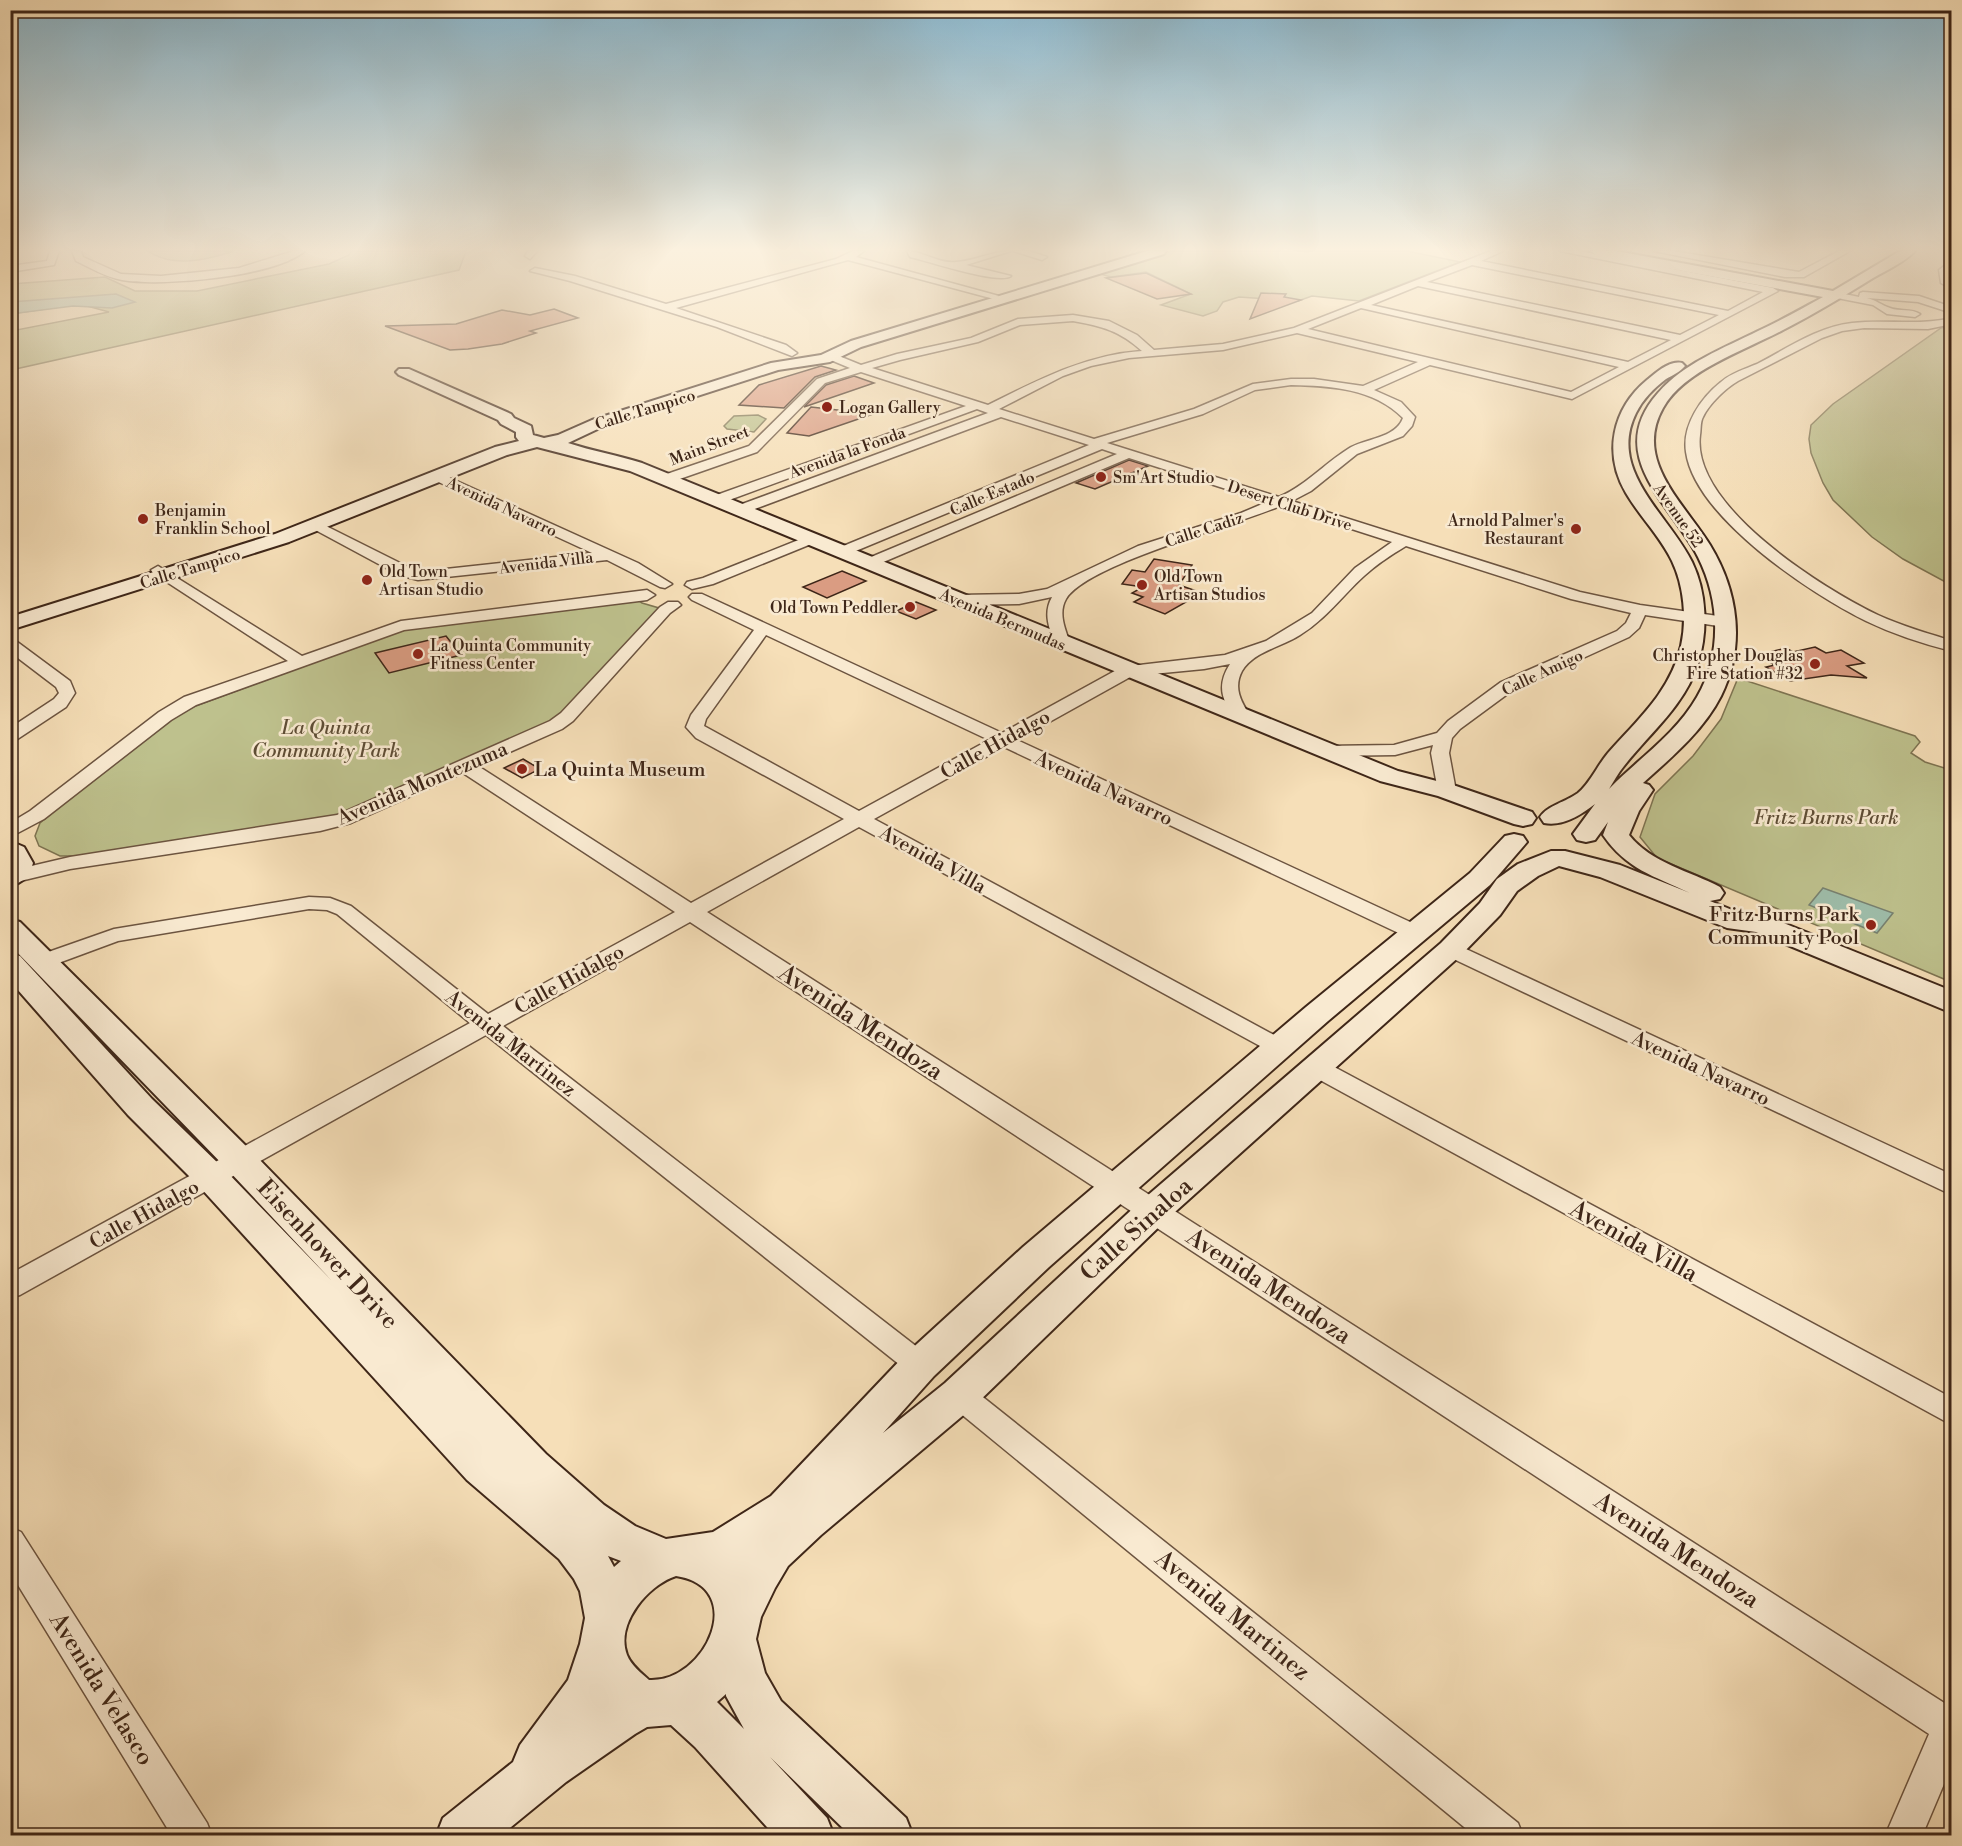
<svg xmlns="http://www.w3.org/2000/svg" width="1962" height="1846" font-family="'Libre Bodoni',serif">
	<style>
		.green { fill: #bec18d; stroke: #7e7452; stroke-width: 1.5 }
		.water { fill: #9ebdaa; stroke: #788170; stroke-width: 1.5 }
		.building { fill: #da9c82; stroke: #3e2618; stroke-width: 1.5 }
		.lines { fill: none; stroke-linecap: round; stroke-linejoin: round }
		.street-casing { stroke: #6c5440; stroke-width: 3 }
		.secondary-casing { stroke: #3e2618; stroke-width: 4 }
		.street { fill: #f9ead1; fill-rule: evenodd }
		.secondary { fill: #f9ead1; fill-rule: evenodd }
		.poi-dot { fill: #8f2418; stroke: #f9ead1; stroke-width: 2 }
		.labels { text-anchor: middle; stroke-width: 5; stroke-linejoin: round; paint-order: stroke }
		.far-poi-label { font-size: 16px; fill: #3e2618; stroke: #f9ead1; text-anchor: start }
		.far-street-label { font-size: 16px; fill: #3e2618; stroke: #f9ead1 }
		.park-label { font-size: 20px; font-style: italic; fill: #5e4d35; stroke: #f9ead1 }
		.street-label { font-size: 20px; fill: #3e2618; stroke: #f9ead1 }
		.poi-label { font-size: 20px; fill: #3e2618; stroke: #f9ead1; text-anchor: start }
		.near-street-label { font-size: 24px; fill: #3e2618; stroke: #f9ead1 }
	</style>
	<rect width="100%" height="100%" fill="#f6dfb8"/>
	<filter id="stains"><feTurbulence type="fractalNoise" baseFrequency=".00333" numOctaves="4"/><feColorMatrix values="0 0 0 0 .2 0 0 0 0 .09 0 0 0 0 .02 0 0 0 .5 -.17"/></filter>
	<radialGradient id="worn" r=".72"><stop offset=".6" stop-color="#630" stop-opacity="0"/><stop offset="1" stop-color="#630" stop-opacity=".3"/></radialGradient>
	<path class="green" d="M 148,251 L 234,251 C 207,260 172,268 148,251 Z
		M 351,251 L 466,251 L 459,270 L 11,370 L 11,331 L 109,312 L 80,304 L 11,314 L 11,284 L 105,277 L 135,291 L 197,291 L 329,264 L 349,255 Z
		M 1172,251 L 1407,251 L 1460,262 L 1359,301 L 1312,296 L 1298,301 L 1239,297 L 1223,302 L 1217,311 L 1203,316 L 1161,305 L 1191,294 L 1146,272 L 1111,277 L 1100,274 Z
		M 1951,326 L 1952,326 L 1951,585 L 1903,559 L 1872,537 L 1833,500 L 1823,483 L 1811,453 L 1809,439 L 1811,425 L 1833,404 L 1941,328 Z
		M 758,415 L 766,419 L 754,432 L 727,429 L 724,426 L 734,416 Z
		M 635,598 L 642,603 L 659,608 L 556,720 L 355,809 L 334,816 L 82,856 L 60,856 L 39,846 L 35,836 L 40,823 L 57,809 L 174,718 L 193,707 L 388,635 L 407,629 Z
		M 1738,678 L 1915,736 L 1920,742 L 1911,753 L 1925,762 L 1951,770 L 1951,982 L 1657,858 L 1640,837 L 1655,794 L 1693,756 L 1721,719 Z"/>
	<path class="water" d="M 116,294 L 135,302 L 112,308 L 73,306 L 11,314 L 11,302 Z
		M 1823,888 L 1893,913 L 1877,933 L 1809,905 Z"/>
	<path class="building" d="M 1146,273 L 1191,294 L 1157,299 L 1106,278 Z
		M 1261,293 L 1286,294 L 1284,297 L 1301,300 L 1250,319 Z
		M 554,309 L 578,318 L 530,331 L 536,333 L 502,344 L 468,349 L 450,350 L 385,326 L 456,324 L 502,310 L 530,315 Z
		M 821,366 L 836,370 L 815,377 L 784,408 L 739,405 L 759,385 Z
		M 854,376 L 874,383 L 804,407 L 826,385 Z
		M 811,407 L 873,414 L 809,436 L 787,433 Z
		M 1129,460 L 1148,466 L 1095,489 L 1076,483 Z
		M 1154,559 L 1192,565 L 1179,585 L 1202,593 L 1165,614 L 1134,602 L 1143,597 L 1132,593 L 1143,587 L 1122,584 L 1132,570 L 1145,572 Z
		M 842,571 L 866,581 L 827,598 L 803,587 Z
		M 916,602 L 936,610 L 916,619 L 896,611 Z
		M 446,636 L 461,655 L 389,673 L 375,653 Z
		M 1815,647 L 1826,653 L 1841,650 L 1864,663 L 1847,666 L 1867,678 L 1831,675 L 1790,681 L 1766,667 L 1775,665 L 1757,655 L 1786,648 L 1793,652 Z
		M 523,759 L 540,769 L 522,778 L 504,768 Z"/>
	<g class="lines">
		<g class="street-casing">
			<path id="street" d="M 50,251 L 59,251 L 54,265 L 10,272 L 10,266 L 47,261 Z
				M 72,251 L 81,251 L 83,257 L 121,274 L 161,276 L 239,268 L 294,251 L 305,251 C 274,277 162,287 122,280 C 105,277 91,268 76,261 Z
				M 528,251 L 537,251 L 530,259 L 525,256 Z
				M 853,251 L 864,251 L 856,257 L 999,296 L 994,299 L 848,260 L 676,308 L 786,345 L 797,353 L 792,356 L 717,327 L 570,281 L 530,271 L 535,268 L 575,276 L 666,304 L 836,259 Z
				M 907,251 C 922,251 939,264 956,262 C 975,261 992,251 1011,251 L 966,265 L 1011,276 C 999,285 928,261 910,257 Z
				M 1013,251 L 1029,251 L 1047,257 L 1042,260 Z
				M 1491,251 L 1503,251 L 1481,261 L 1728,311 L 1763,292 L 1560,251 L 1579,251 L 1773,288 L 1778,291 L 1572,399 L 1430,365 L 1374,390 L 1401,402 L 1415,417 L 1412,426 L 1403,436 L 1357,454 L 1311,491 L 1292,501 L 1580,592 L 1640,605 L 1725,617 L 1731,619 L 1733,622 L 1731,625 L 1725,627 L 1645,615 L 1639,628 L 1629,637 L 1513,690 L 1460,729 L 1452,738 L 1449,753 L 1456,791 L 1454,795 L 1440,795 L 1438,791 L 1431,753 L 1433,745 L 1395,755 L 1325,756 L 1319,755 L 1316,751 L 1319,747 L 1325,746 L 1394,745 L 1437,733 L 1448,721 L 1501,682 L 1617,631 L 1626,623 L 1631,613 L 1571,599 L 1406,546 C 1391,555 1377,564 1364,576 C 1342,596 1326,619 1300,635 C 1282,647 1254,651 1242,671 C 1233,688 1241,702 1251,717 L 1248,721 L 1236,721 C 1222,700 1216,686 1230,664 L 1204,669 L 1132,676 L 1017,740 L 1421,927 L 1425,932 L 1421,937 L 1414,938 L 1407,937 L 1004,747 L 874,819 L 1287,1042 L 1291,1047 L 1287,1052 L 1279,1055 L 1271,1052 L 859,827 L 707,912 L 1949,1706 L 1952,1705 L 1952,1765 L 1922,1836 L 1885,1836 L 1929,1734 L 690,922 L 503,1026 L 930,1357 L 934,1365 L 930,1373 L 920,1377 L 910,1373 L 486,1035 L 20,1295 L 10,1298 L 10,1274 L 470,1023 L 337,914 L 327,910 L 309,909 L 118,941 L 45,968 L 37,966 L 34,961 L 37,956 L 114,929 L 309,897 L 330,898 L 351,906 L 488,1014 L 675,912 L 463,773 L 351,823 L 320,831 L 70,869 L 12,883 L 10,871 L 70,857 L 337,815 L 550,721 L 561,713 L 660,607 L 668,602 L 678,602 L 681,605 L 670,613 L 573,721 L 562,729 L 478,766 L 691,903 L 844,819 L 696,738 L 686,727 L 691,715 L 754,630 L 692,600 L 689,597 L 692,594 L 702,594 L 1002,733 L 1122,667 L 1225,655 L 1266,641 L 1312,613 L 1355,568 L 1392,542 L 1280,506 C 1237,525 1087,564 1066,599 C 1058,613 1065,629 1070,643 L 1062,648 L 1054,643 C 1049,627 1043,613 1052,597 L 1019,604 L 958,605 L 950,600 L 958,595 L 1019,594 L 1047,589 L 1138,546 L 1241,513 L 1267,502 L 1129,458 L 874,566 L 869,567 L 862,563 L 864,560 L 1117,454 L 1102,449 L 846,555 L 836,555 L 834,552 L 836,549 L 1089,445 L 1001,417 L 744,513 L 739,514 L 732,510 L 734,507 L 988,413 L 977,409 L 721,503 L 711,503 L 709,500 L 711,497 L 966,406 L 861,372 L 825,383 L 757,452 L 671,482 L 661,482 L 659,479 L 661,476 L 749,446 L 817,379 L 850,368 L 826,358 L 826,354 L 834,354 L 861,365 L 897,354 L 971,338 L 1018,319 L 1073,315 L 1109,321 L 1137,335 L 1154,350 L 1223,344 L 1294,328 ZM 1472,265 L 1719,315 L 1680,335 L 1427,282 ZM 1418,286 L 1671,340 L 1628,362 L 1371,305 ZM 1361,308 L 1619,367 L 1571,392 L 1308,329 ZM 1073,321 C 1102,326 1120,331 1142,351 C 1085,355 1038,380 988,405 L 872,368 L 900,360 L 978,342 L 1020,325 ZM 1297,333 L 1418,362 L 1363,386 L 1314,379 L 1291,379 L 1253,384 L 1194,409 L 1094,439 L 999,409 L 1063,376 L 1091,366 L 1129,358 L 1223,350 ZM 1291,385 C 1331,386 1373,388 1403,418 C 1395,439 1365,438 1348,449 C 1324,464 1305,486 1279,497 L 1107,443 L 1203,414 L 1255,390 ZM 766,635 L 989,740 L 859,811 L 704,726 L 706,719 Z
				M 1654,251 L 1673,251 L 1799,272 L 1839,251 L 1850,251 L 1804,277 L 1785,277 Z
				M 1952,260 L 1952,268 L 1949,271 L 1952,289 L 1941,283 L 1939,270 Z
				M 1835,292 L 1859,297 L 1860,293 L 1863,292 L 1919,296 L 1952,307 L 1952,313 L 1918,302 L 1867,298 C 1876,300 1881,305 1890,308 C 1900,312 1911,308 1920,314 L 1915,317 L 1887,314 L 1873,305 L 1832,297 L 1832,293 Z
				M 1952,318 L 1952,324 L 1928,329 L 1864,328 L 1842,331 L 1822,338 L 1738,381 C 1726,388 1709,404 1703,417 C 1700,422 1701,430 1700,435 C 1691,506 1822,588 1878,615 C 1902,626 1927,633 1952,641 L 1952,651 C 1923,644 1893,634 1866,621 C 1811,594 1695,517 1686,452 C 1682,425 1701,398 1721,382 C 1731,373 1745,369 1757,364 C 1788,348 1817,327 1852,323 C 1886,319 1918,326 1952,318 Z
				M 437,472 L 638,563 L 672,584 L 665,588 L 660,587 L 607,560 L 418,580 L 399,575 L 308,526 L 315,522 L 320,523 L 418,572 L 592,553 L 432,479 L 430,476 Z
				M 811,535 L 818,539 L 816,542 L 713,584 L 692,589 L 685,585 L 687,582 L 703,578 Z
				M 158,566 L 302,656 L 401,621 L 647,590 L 655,595 L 647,600 L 404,630 L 196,705 L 171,720 L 44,819 L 10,837 L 10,823 L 30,811 L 159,712 L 184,697 L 288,661 L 153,573 L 151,570 Z
				M 10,639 L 16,641 L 70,681 L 75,693 L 66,707 L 16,740 L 10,741 L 10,728 L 54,699 L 59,693 L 56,687 L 10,652 Z
				M 1451,942 L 1952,1175 L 1952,1195 L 1443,954 L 1440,949 L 1443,944 Z
				M 1317,1060 L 1325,1062 L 1952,1398 L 1952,1425 L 1309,1074 L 1305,1068 L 1309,1062 Z
				M 959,1383 L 969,1386 L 1518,1823 L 1523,1836 L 1475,1836 L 949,1404 L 944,1395 L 949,1386 Z
				M 10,1527 L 21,1532 L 207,1823 L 212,1836 L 172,1836 L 10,1572 Z"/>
		</g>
		<g class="secondary-casing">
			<path id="secondary" d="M 1147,251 L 1166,251 L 1164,254 L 861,347 L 830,362 L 778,370 L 604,426 L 568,443 C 592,451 617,455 642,463 L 1398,771 L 1456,786 L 1532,812 L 1536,818 L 1532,824 L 1523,826 L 1514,824 L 1438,796 L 1380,781 L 630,471 L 537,447 L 507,455 L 289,542 L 10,630 L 10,617 L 275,534 L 495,447 L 519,441 L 516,437 L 516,432 L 501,424 L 498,420 L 399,375 L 396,372 L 399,369 L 409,369 L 511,414 L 514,418 L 531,426 L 533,435 L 544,438 L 558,435 L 592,420 L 771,363 L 821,355 L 851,341 Z
				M 1590,251 L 1616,251 L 1833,291 L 1900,251 L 1915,251 C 1905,262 1887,270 1873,278 C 1844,296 1814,314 1783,330 C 1746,350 1684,370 1663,408 C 1633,461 1685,504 1710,545 C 1738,591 1746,646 1721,696 C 1703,731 1672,757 1643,783 L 1649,785 L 1653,790 L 1639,811 L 1629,835 C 1651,863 1690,871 1720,887 L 1724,893 L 1720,899 L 1710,901 L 1742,914 L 1771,918 L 1952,991 L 1952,1013 L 1756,932 L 1727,928 L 1600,877 L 1559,866 L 1538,876 L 1517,891 L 1500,915 L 1461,955 L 1166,1220 L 973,1407 L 821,1535 L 788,1566 L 775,1588 L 761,1617 L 756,1639 L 765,1673 L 781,1701 L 906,1818 L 913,1836 L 851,1836 L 770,1757 L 827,1818 L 834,1836 L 775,1836 L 695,1747 L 671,1725 L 647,1727 L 635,1734 L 566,1782 L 500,1836 L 436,1836 L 443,1818 L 513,1762 L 520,1745 L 568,1680 L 580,1644 L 585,1618 L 580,1591 L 574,1579 L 559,1559 L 467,1480 L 199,1186 L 128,1115 L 10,981 L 10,953 L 20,956 L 152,1099 L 223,1168 L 333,1282 L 228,1170 L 10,945 L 10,919 L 20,922 L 252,1152 L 546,1454 L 604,1505 L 635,1526 L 666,1539 L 713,1532 L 771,1496 L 906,1354 L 1023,1247 L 1306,1007 L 1470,873 L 1505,836 L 1514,834 L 1523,836 L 1527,842 L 1490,885 L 1328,1021 L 1049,1267 L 934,1376 L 883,1433 L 945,1383 L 1140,1202 L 1441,943 L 1480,903 L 1497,879 L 1518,864 L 1551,851 L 1565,851 L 1620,865 L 1690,893 C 1654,876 1626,869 1603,835 L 1608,822 L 1595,840 L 1586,842 L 1577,840 L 1573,834 L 1595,804 C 1581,815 1562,827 1544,823 L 1540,817 C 1548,805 1566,802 1578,793 C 1591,782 1597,766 1608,753 C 1638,719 1670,692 1681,646 C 1687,619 1684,586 1672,561 C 1660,536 1640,517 1626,493 C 1603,454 1612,409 1647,380 C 1657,372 1670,360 1682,363 L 1685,366 C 1680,372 1673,375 1666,379 C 1654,388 1643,399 1636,413 C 1607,471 1669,515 1692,562 C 1707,593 1708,631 1698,664 C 1684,706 1650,733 1624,766 C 1618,773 1614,781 1609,789 C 1638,759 1676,734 1697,697 C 1722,654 1720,601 1698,557 C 1671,504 1603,455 1658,393 C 1684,363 1724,348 1758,331 C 1780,321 1801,309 1823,297 L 1596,255 ZM 608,1556 L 621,1561 L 614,1567 ZM 676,1576 C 749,1587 706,1683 649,1680 C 641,1673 631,1665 627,1655 C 615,1624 648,1585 676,1576 ZM 726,1694 L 726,1696 L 744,1729 L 717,1702 Z
				M 10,841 L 24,847 L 33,863 C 30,875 23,883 10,886 Z"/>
		</g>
		<use href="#street" class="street"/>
		<use href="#secondary" class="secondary"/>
	</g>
	<linearGradient id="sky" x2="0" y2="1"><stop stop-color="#8ab8cf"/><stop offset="0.49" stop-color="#fbf1df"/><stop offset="1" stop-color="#fbf1df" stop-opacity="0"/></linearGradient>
	<rect width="1962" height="509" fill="url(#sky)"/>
	<g class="poi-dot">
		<circle cx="827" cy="407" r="6"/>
		<circle cx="1101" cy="477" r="6"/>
		<circle cx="143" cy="519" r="6"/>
		<circle cx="1576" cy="529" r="6"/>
		<circle cx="367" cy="580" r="6"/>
		<circle cx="1142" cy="585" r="6"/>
		<circle cx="910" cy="607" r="6"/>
		<circle cx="418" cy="654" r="6"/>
		<circle cx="1815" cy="664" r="6"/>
		<circle cx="522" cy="769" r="6"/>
		<circle cx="1871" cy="925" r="6"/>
	</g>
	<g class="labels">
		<g class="far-poi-label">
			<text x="839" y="413">Logan Gallery</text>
			<text x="1113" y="483">Sm'Art Studio</text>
			<text x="155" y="516">Benjamin<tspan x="155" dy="18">Franklin School</tspan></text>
			<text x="1564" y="526" text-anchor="end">Arnold Palmer's<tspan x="1564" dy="18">Restaurant</tspan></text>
			<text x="379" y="577">Old Town<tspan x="379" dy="18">Artisan Studio</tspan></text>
			<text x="1154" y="582">Old Town<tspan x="1154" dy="18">Artisan Studios</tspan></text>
			<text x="898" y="613" text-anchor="end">Old Town Peddler</text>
			<text x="430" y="651">La Quinta Community<tspan x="430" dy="18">Fitness Center</tspan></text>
			<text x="1803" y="661" text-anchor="end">Christopher Douglas<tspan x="1803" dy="18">Fire Station #32</tspan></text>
		</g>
		<g class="far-street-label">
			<text transform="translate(645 409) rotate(-17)" y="6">Calle Tampico</text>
			<text transform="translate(709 445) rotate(-21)" y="6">Main Street</text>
			<text transform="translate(847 452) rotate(-20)" y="6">Avenida la Fonda</text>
			<text transform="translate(992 493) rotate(-23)" y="6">Calle Estado</text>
			<text transform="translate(1290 505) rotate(18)" y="6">Desert Club Drive</text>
			<text transform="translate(502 506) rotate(25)" y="6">Avenida Navarro</text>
			<text transform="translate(1679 515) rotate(55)" y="6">Avenue 52</text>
			<text transform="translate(1204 529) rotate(-18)" y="6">Calle Cadiz</text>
			<text transform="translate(546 562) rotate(-7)" y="6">Avenida Villa</text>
			<text transform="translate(190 568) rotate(-17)" y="6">Calle Tampico</text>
			<text transform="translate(1003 619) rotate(23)" y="6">Avenida Bermudas</text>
			<text transform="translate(1542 672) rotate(-25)" y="6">Calle Amigo</text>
		</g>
		<g class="park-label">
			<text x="326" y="734">La Quinta<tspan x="326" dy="23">Community Park</tspan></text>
			<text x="1826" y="824">Fritz Burns Park</text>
		</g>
		<g class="street-label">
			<text transform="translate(995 744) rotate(-29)" y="7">Calle Hidalgo</text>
			<text transform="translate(422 783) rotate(-23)" y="7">Avenida Montezuma</text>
			<text transform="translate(1104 788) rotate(25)" y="7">Avenida Navarro</text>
			<text transform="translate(933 859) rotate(29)" y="7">Avenida Villa</text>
			<text transform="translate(569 979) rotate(-29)" y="7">Calle Hidalgo</text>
			<text transform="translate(511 1043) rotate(38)" y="7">Avenida Martinez</text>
			<text transform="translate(1701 1068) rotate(25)" y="7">Avenida Navarro</text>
			<text transform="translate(144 1214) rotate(-29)" y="7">Calle Hidalgo</text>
		</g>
		<g class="poi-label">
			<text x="534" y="776">La Quinta Museum</text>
			<text x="1859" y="921" text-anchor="end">Fritz Burns Park<tspan x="1859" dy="23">Community Pool</tspan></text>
		</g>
		<g class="near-street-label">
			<text transform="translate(861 1022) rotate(33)" y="8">Avenida Mendoza</text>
			<text transform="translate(1136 1229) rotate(-42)" y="8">Calle Sinaloa</text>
			<text transform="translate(1634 1241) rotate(29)" y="8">Avenida Villa</text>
			<text transform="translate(328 1254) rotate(47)" y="8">Eisenhower Drive</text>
			<text transform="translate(1269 1286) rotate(33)" y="8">Avenida Mendoza</text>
			<text transform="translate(1677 1550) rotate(33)" y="8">Avenida Mendoza</text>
			<text transform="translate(1233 1615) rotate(39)" y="8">Avenida Martinez</text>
			<text transform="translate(102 1689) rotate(58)" y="8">Avenida Velasco</text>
		</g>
	</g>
	<rect width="1962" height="1846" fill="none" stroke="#f6dfb8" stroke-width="36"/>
	<rect x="12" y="12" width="1938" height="1822" fill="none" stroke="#3e2618" stroke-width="3"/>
	<rect x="18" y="18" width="1926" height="1810" fill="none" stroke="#3e2618" stroke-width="1.5"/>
	<rect width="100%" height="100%" filter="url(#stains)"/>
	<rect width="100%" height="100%" fill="url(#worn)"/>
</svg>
